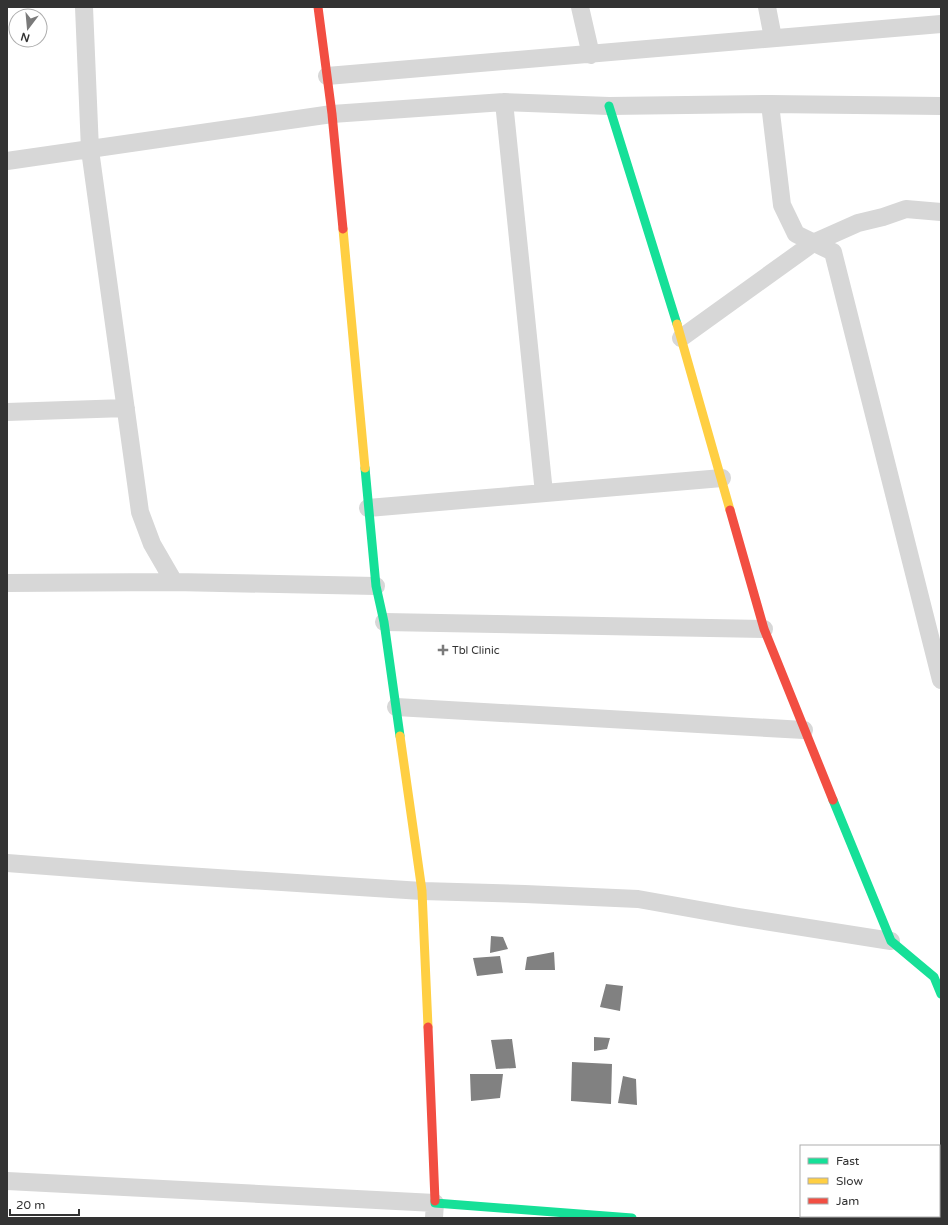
<svg xmlns="http://www.w3.org/2000/svg" width="948" height="1225" font-family="'Varela Round',sans-serif">
	<style>
		.building { fill: #818181 }
		.lines { fill: none; stroke-linecap: round; stroke-linejoin: round }
		.street { stroke: #d7d7d7; stroke-width: 18 }
		.fast { stroke: #16e098; stroke-width: 9 }
		.slow { stroke: #ffcf43; stroke-width: 9 }
		.jam { stroke: #f24e42; stroke-width: 9 }
		.poi-dot { fill: #7a7a7a; stroke: #fff; stroke-width: 1.5 }
		.labels { text-anchor: middle; stroke-width: 4; stroke-linejoin: round; paint-order: stroke }
		.poi-label { font-size: 11px; fill: #333; stroke: #fff; text-anchor: start }
	</style>
	<rect width="100%" height="100%" fill="#fff"/>
	<path class="building" d="M 491,936 L 503,937 L 508,949 L 490,953 Z
		M 554,952 L 555,970 L 525,970 L 527,957 Z
		M 500,956 L 503,973 L 477,976 L 473,958 Z
		M 606,984 L 623,986 L 620,1011 L 600,1007 Z
		M 594,1037 L 610,1038 L 607,1049 L 594,1051 Z
		M 512,1039 L 516,1068 L 496,1069 L 491,1040 Z
		M 572,1062 L 612,1064 L 611,1104 L 571,1101 Z
		M 470,1074 L 503,1074 L 500,1098 L 471,1101 Z
		M 623,1076 L 636,1079 L 637,1105 L 618,1103 Z"/>
	<g class="lines">
		<path class="street" d="M 84,7 L 90,150 L 140,512 L 152,544 L 174,582
			M 580,7 L 591,55
			M 767,7 L 773,38
			M 327,76 L 941,24
			M 504,102 L 544,493
			M 770,104 L 782,205 L 796,234 L 833,252 L 941,680
			M 7,161 L 332,114 L 504,102 L 609,106 L 770,104 L 941,106
			M 681,338 L 813,243 L 858,223 L 883,217 L 906,209 L 941,212
			M 7,412 L 126,408
			M 368,508 L 722,478
			M 7,583 L 174,582 L 376,586
			M 384,622 L 764,629
			M 396,707 L 804,730
			M 7,863 L 140,873 L 422,891 L 525,894 L 638,899 L 739,917 L 891,941
			M 7,1181 L 435,1203 L 434,1218"/>
		<path class="fast" d="M 609,106 L 677,324
			M 365,468 L 376,586 L 384,622 L 400,736
			M 833,800 L 891,941 L 934,977 L 941,994
			M 435,1201 L 435,1203 L 632,1218"/>
		<path class="slow" d="M 343,229 L 365,468
			M 677,324 L 730,510
			M 400,736 L 422,891 L 428,1027"/>
		<path class="jam" d="M 318,7 L 332,114 L 343,229
			M 730,510 L 764,629 L 833,800
			M 428,1027 L 435,1201"/>
	</g>
	<path class="poi-dot" d="M441 644h4v4h4v4h-4v4h-4v-4h-4v-4h4z"/>
	<g class="labels">
		<g class="poi-label">
			<text x="452" y="654">Tbl Clinic</text>
		</g>
	</g>
	<rect width="948" height="1225" fill="none" stroke="#333333" stroke-width="16"/>
	<rect x="800" y="1145" width="140" height="72" fill="#ffffff" stroke="#adadad"/>
	<rect x="808" y="1158" width="20" height="6" fill="#16e098" stroke="#adadad"/>
	<text x="836" y="1165" font-size="12" fill="#333333">Fast</text>
	<rect x="808" y="1178" width="20" height="6" fill="#ffcf43" stroke="#adadad"/>
	<text x="836" y="1185" font-size="12" fill="#333333">Slow</text>
	<rect x="808" y="1198" width="20" height="6" fill="#f24e42" stroke="#adadad"/>
	<text x="836" y="1205" font-size="12" fill="#333333">Jam</text>
	<g transform="translate(28 28) rotate(196)"><circle r="19" fill="#ffffff" stroke="#adadad"/>
	<path d="M0-3L7 15L0 10L-7 15Z" fill="#7a7a7a"/>
	<text y="-6" font-size="11" font-weight="bold" text-anchor="middle" fill="#333333">N</text>
	</g>
	<path d="M10 1209v6h69v-6" fill="none" stroke="#333333" stroke-width="2"/>
	<text x="16" y="1209" font-size="12" fill="#333333" stroke="#ffffff" stroke-width="3" paint-order="stroke">20 m</text>
</svg>
